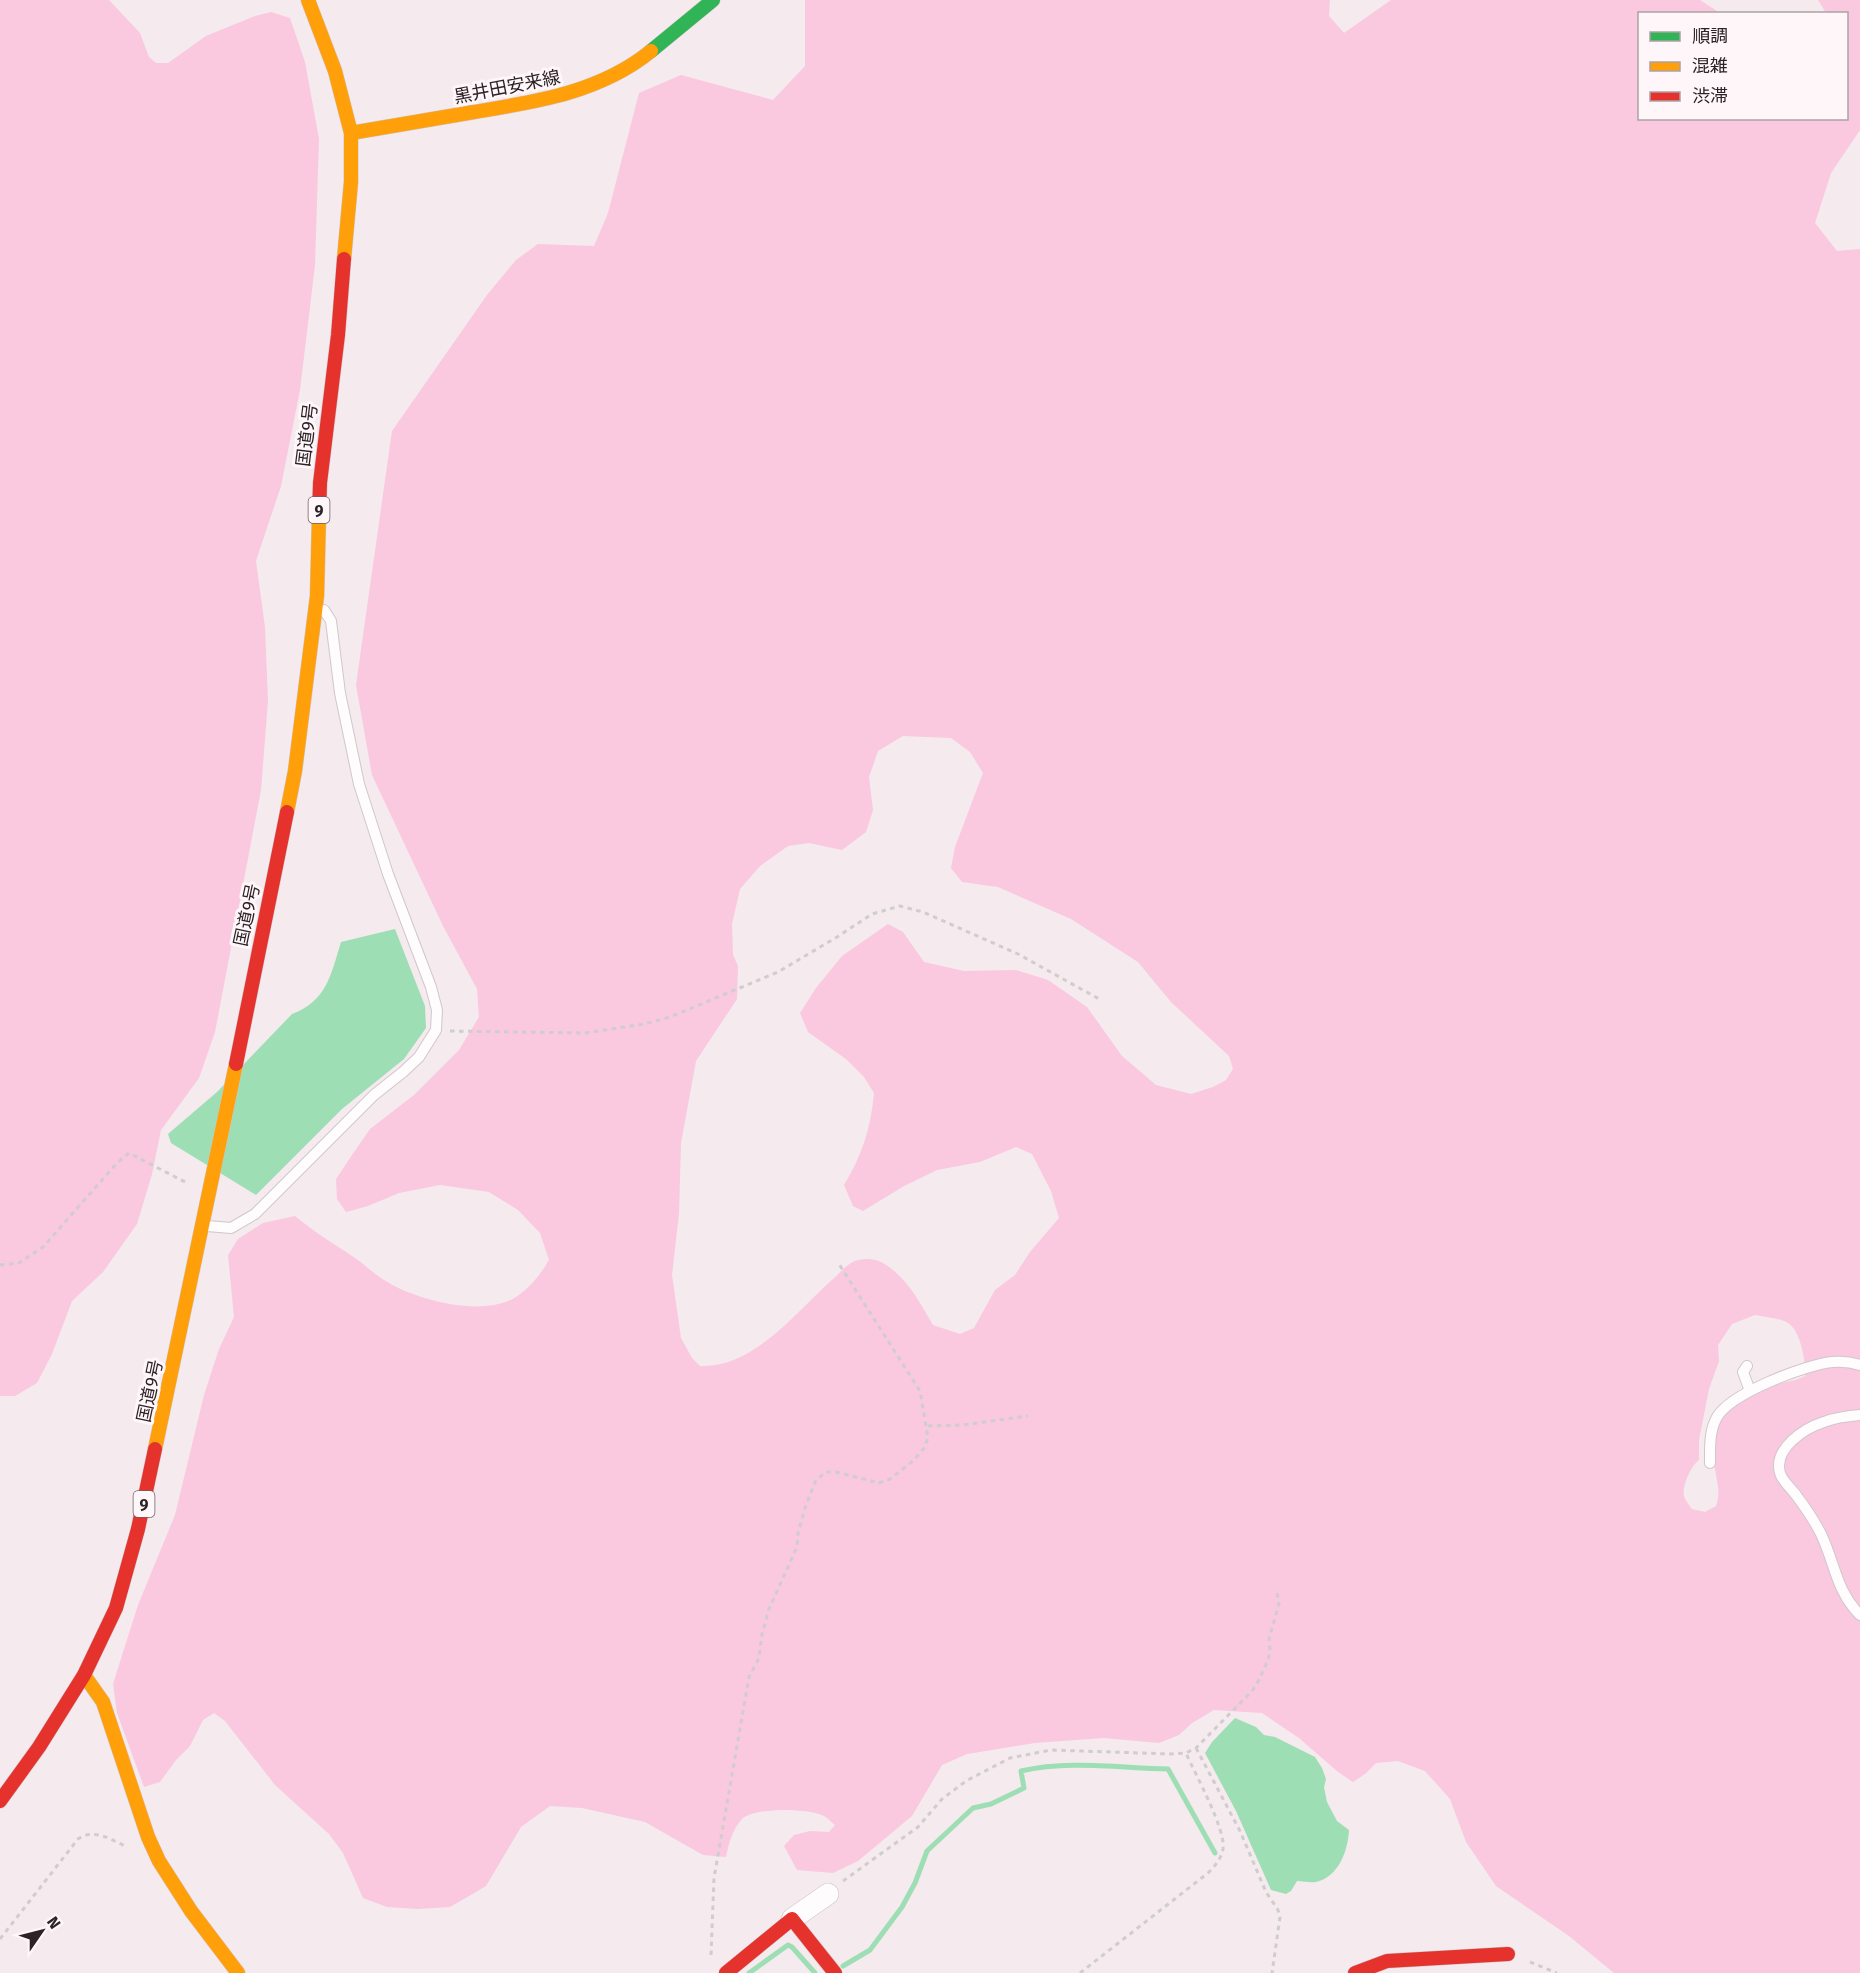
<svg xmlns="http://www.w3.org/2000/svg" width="1860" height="1973" font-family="'Fira Sans','Noto Sans JP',sans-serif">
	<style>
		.green { fill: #fac8df; fill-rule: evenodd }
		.water { fill: #9edeb5 }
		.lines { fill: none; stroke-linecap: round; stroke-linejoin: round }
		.stream { stroke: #9edeb5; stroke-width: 5 }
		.lane-casing { stroke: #d0c7cb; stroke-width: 12 }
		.street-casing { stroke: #d0c7cb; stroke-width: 22 }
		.fast-casing { stroke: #d0c7cb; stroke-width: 15 }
		.slow-casing { stroke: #d0c7cb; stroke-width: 15 }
		.jam-casing { stroke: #d0c7cb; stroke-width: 15 }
		.path { stroke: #d0cdce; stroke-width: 3; stroke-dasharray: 4.5 4.5; stroke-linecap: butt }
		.lane { stroke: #fefcfc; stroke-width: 10 }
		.street { stroke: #fefcfc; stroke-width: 21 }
		.fast { stroke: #30b455; stroke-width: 14 }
		.slow { stroke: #ff9f0a; stroke-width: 14 }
		.jam { stroke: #e5322d; stroke-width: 14 }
		.labels { text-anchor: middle; stroke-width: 6; stroke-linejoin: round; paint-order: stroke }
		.shield { fill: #fef6f9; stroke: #6a6265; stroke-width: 1.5 }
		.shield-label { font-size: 16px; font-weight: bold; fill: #2b2326 }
		.street-label { font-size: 18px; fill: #2b2326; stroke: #fef6f9 }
	</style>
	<rect width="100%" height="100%" fill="#f5eaee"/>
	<path class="green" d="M 0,0 L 109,0 L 140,33 L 149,57 L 156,63 L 168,63 L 206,36 L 255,16 L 271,12 L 290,18 L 305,62 L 319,139 L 315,265 L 300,390 L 281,486 L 256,561 L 265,627 L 268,701 L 261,790 L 215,1032 L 199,1078 L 161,1130 L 152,1174 L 137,1224 L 103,1272 L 72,1301 L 52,1354 L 37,1383 L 15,1396 L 0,1396 Z
		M 805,0 L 1330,0 L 1329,16 L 1344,33 L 1391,0 L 1700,0 L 1720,13 L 1640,14 L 1640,118 L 1846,118 L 1846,14 L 1826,13 L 1818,0 L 1860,0 L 1860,130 L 1831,173 L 1815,223 L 1837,251 L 1860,249 L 1860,1973 L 1614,1973 L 1569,1936 L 1496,1886 L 1466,1842 L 1450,1799 L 1425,1771 L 1398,1761 L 1376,1763 L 1365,1774 L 1353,1782 L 1338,1772 L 1299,1738 L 1262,1713 L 1214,1710 L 1192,1723 L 1179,1735 L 1159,1743 L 1104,1738 L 1035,1743 L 967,1754 L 942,1765 L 912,1816 L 858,1861 L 833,1873 L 797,1870 L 784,1846 L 794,1835 L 810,1831 L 829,1832 L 835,1825 C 832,1823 828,1818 824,1816 C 810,1808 754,1807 742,1819 C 732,1830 729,1843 726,1857 L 703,1855 L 645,1822 L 582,1808 L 550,1806 L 521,1827 L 486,1886 L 450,1907 L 418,1909 L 387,1907 L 363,1898 L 343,1853 L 329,1834 L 275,1785 L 225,1721 L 214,1713 L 203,1720 L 190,1746 L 176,1760 L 160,1782 L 144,1787 L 117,1713 L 113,1684 L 138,1605 L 175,1515 L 204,1395 L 219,1349 L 234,1317 L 228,1255 L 238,1239 L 263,1223 L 295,1216 C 314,1232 334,1244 355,1258 C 365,1265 374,1274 384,1280 C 415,1300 483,1318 516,1297 C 531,1287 540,1275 549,1260 L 540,1233 L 518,1210 L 489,1192 L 440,1185 L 399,1193 L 368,1206 L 346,1212 L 337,1199 L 336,1179 L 352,1155 L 370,1129 L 414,1095 L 459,1050 L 479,1017 L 477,989 L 443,926 L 372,775 L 356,685 L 392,431 L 487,295 L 516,260 L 538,244 L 594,246 L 608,213 L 639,93 L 681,75 L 773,100 L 805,66 ZM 903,736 L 951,738 L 970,752 L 983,773 L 955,847 L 951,868 L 962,882 L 998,887 L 1071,919 L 1138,962 L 1171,1002 L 1229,1056 L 1233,1069 L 1226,1080 L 1213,1087 L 1191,1094 L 1156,1085 L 1122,1056 L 1087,1007 L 1048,980 L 1016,970 L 964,971 L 924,962 L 903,932 L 888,924 L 842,956 L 816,988 L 800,1013 L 808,1032 L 846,1059 L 864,1077 L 874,1093 C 871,1127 862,1156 844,1185 L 853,1206 L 863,1211 L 904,1186 L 937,1170 L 980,1162 L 1016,1147 L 1032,1154 L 1051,1191 L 1059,1218 L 1030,1252 L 1015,1275 L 995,1290 L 974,1328 L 960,1334 L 933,1325 C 920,1303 906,1275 881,1262 C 873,1258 859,1258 851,1263 C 844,1267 839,1274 833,1279 C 797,1311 753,1369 700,1366 L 692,1358 L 681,1338 L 672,1275 L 679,1213 L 681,1143 L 696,1061 L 737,999 L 738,966 L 733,955 L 732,924 L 740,889 L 760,866 L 788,846 L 809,843 L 842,850 L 866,832 L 873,810 L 869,777 L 878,751 ZM 1755,1315 C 1765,1317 1780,1318 1788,1323 C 1801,1331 1806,1363 1805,1376 C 1794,1382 1782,1382 1770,1386 C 1732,1401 1711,1418 1714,1461 C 1715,1477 1722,1490 1716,1506 L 1705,1512 L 1692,1509 C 1689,1505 1685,1500 1684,1496 C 1682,1485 1691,1466 1699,1460 L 1699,1440 L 1709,1389 L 1719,1361 L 1718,1345 L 1732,1324 Z"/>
	<path class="water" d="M 395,929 L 425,1006 L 426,1028 L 404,1059 L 342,1109 L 256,1195 L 171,1143 L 168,1134 L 217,1092 L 292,1014 C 327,1001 331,974 341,942 Z
		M 1235,1718 L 1256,1727 L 1264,1735 L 1275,1737 L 1315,1757 L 1322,1768 L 1326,1779 L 1324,1787 L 1327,1802 L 1337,1821 L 1349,1830 C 1348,1850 1339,1877 1316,1882 C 1310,1883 1303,1881 1297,1881 L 1291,1891 L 1286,1894 L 1271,1890 L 1236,1811 L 1205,1753 L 1212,1742 Z"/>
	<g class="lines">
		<path class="stream" d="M 843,1966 L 870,1950 L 902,1907 L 915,1883 L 927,1851 L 973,1808 L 991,1804 L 1024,1788 L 1021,1771 C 1068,1760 1120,1768 1168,1769 L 1215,1853
			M 749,1973 L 788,1945 L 792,1947 L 815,1973"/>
		<g class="lane-casing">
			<path id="lane" d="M 207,1226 L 231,1228 L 255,1214 L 374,1095 L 403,1072 L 419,1057 L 436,1030 L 437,1010 L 431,987 L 388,874 L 359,784 L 340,693 L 331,621 L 324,610
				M 1747,1366 L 1743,1372 L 1750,1391
				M 1860,1415 C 1848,1416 1836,1417 1824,1422 C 1805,1428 1773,1448 1780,1473 C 1782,1481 1791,1488 1796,1495 C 1805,1507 1814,1520 1821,1534 C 1835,1563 1836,1591 1860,1615
				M 1710,1463 C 1710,1448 1709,1431 1717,1417 C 1731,1393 1805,1365 1832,1362 C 1842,1361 1851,1362 1860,1365"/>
		</g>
		<g class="street-casing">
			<path id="street" d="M 792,1919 L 828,1894"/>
		</g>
		<g class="fast-casing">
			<path id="fast" d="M 651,51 L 713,0"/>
		</g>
		<g class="slow-casing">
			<path id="slow" d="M 308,0 L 335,71 L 351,133 L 351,182 L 344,259
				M 351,133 C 392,126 433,119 474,112 C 536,102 601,92 651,51
				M 287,812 L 295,771 L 317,596 L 319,516
				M 155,1449 L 236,1064
				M 84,1675 L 103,1702 L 148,1837 L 159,1861 L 191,1911 L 238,1973"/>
		</g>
		<g class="jam-casing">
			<path id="jam" d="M 319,516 L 320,483 L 338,335 L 344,259
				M 236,1064 L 287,812
				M 0,1801 L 39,1747 L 84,1675 L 116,1608 L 138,1529 L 155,1449
				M 726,1973 L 792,1919 L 835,1973
				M 1355,1973 L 1387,1961 L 1508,1954"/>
		</g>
		<path class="path" d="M 450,1031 L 585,1033 L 644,1024 L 670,1017 L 778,972 L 837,937 L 872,914 L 900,906 L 923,912 L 1018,954 L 1101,1000
			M 0,1265 L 19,1263 L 43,1247 L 117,1163 L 129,1153 L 187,1183
			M 928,1426 L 962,1425 L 1028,1416
			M 1196,1748 L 1240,1831 L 1266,1892 L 1278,1910 L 1280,1917 L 1272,1973
			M 843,1881 L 918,1827 L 942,1799 L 966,1781 L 1010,1758 L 1051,1750 L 1170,1754 L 1186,1753 L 1196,1748 L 1252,1691 L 1259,1680 L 1268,1660 L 1270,1651 L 1269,1639 L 1279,1604 L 1277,1593
			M 0,1939 L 78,1839 C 94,1828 110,1839 125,1846
			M 711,1955 L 714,1878 L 749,1677 L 759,1658 L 762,1634 L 769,1609 L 797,1547 L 798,1533 L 806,1505 L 816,1480 L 826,1472 L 836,1472 L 879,1483 L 890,1479 L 914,1460 L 924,1448 L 928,1438 L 920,1391 L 839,1264
			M 1530,1962 L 1557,1973
			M 1080,1973 L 1208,1873 C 1215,1866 1221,1859 1223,1849 C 1226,1829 1195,1774 1186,1753"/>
		<use href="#lane" class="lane"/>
		<use href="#street" class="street"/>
		<use href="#fast" class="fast"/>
		<use href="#slow" class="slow"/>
		<use href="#jam" class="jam"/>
	</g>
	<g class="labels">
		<g class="shield">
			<rect x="308.5" y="497" width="21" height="26" rx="4.5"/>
			<rect x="133.5" y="1491" width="21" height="26" rx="4.5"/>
		</g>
		<g class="shield-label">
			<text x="319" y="516">9</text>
			<text x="144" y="1510">9</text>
		</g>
		<g class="street-label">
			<text transform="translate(507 87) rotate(-11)" y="6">黒井田安来線</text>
			<text transform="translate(307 435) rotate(-83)" y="6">国道9号</text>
			<text transform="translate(247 915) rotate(-78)" y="6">国道9号</text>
			<text transform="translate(150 1391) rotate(-78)" y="6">国道9号</text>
		</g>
	</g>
	<rect x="1638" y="12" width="210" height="108" fill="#fef6f9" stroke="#aaa2a5" stroke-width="1.5"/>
	<rect x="1650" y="32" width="30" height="9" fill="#30b455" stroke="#aaa2a5" stroke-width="1.5"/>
	<text x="1692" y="42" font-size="18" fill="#2b2326">順調</text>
	<rect x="1650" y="62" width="30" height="9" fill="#ff9f0a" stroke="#aaa2a5" stroke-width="1.5"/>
	<text x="1692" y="72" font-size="18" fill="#2b2326">混雑</text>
	<rect x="1650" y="92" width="30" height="9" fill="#e5322d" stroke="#aaa2a5" stroke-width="1.5"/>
	<text x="1692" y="102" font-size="18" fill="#2b2326">渋滞</text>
	<g transform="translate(42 1931) rotate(55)" stroke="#fef6f9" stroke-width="4.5" paint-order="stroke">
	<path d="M0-4.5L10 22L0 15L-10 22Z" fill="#2b2326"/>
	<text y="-9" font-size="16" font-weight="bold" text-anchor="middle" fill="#2b2326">N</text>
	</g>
</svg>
